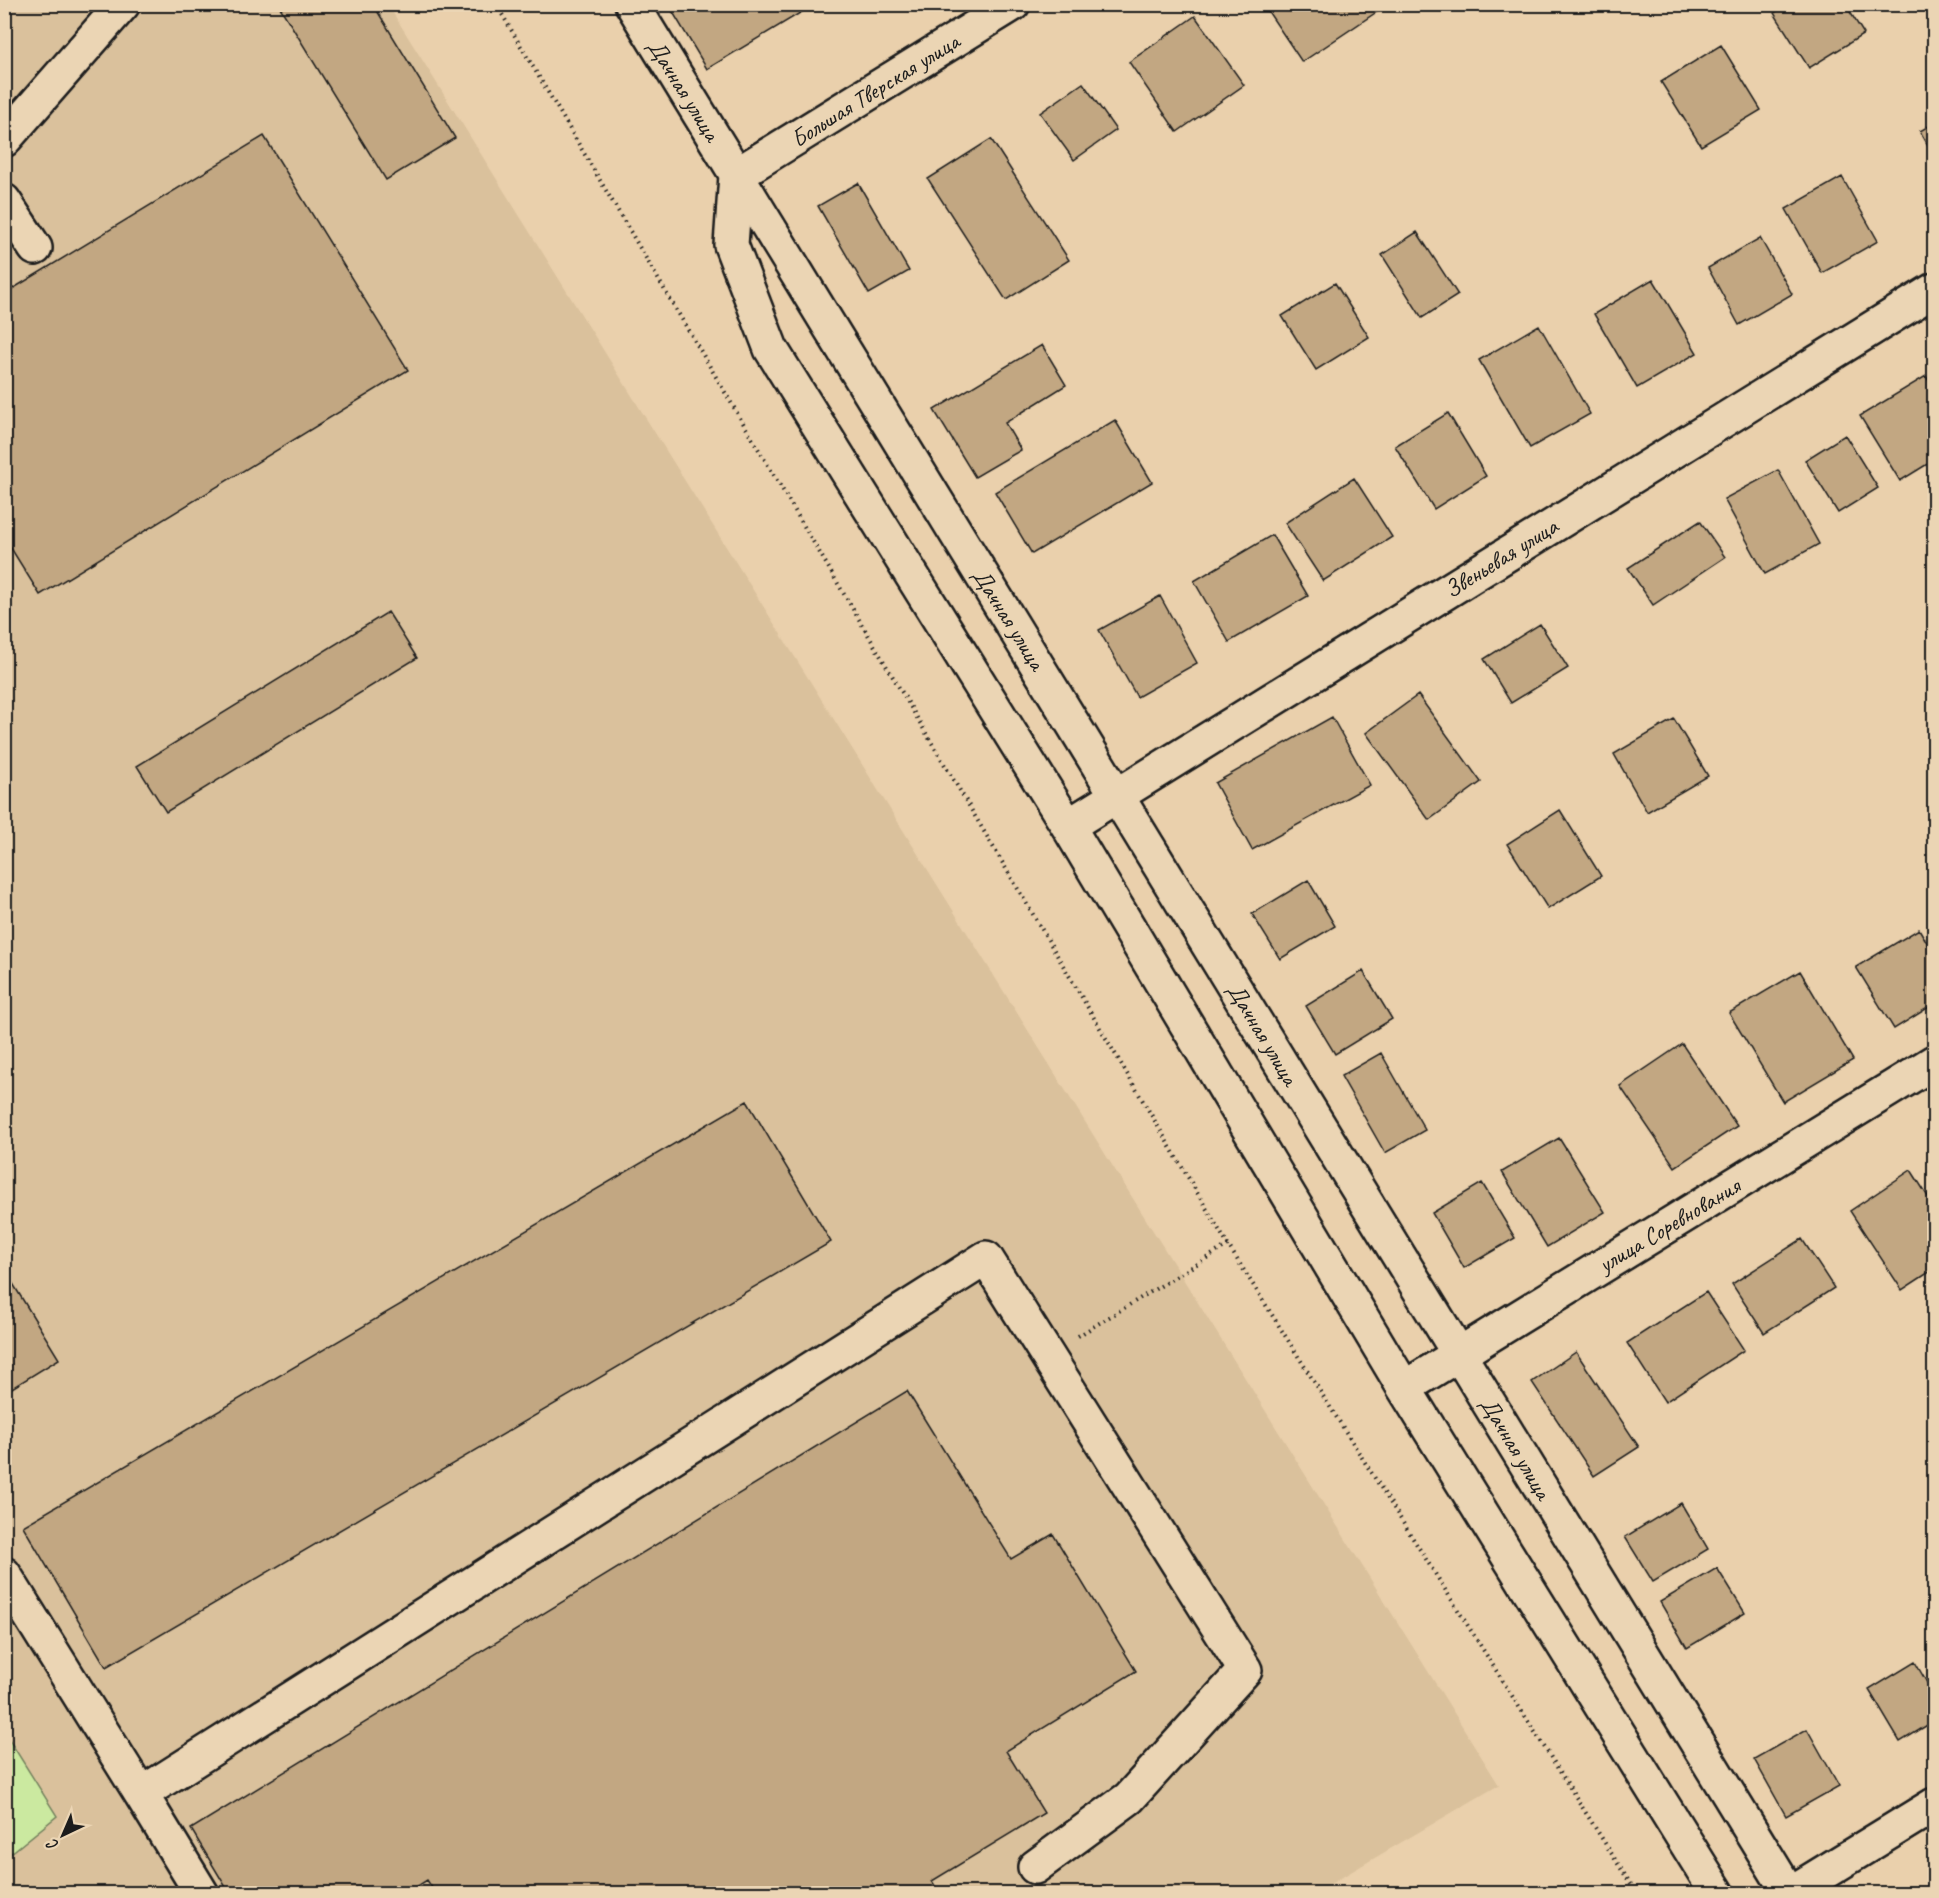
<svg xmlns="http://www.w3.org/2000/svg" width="1939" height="1898" font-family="Caveat,sans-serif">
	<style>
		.built { fill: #dac19c }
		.green { fill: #cbe9a0; stroke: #74825e; stroke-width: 1.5 }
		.building { fill: #c2a782; stroke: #1c1c1c; stroke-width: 1.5 }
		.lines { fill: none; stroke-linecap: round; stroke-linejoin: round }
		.minor-casing { stroke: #1c1c1c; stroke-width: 38 }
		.path { stroke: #1c1c1c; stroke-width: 4; stroke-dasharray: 1.5 4.5; stroke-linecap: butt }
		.minor { stroke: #ebd5b4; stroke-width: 33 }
		.labels { text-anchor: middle; stroke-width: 4.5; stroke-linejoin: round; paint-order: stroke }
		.street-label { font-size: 24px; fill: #1c1c1c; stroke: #ebd5b4 }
	</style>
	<rect width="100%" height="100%" fill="#ead0ac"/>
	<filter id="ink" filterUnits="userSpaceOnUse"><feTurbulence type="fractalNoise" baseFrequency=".0167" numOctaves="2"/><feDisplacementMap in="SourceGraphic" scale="12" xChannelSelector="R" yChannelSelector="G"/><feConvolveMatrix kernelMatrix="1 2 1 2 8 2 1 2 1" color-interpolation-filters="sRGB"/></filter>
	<g filter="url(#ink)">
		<path class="built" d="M 5,5 L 388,5 L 1499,1785 L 1315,1893 L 5,1894 Z"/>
		<path class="green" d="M 5,1733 L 57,1816 L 5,1858 L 4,1858 Z"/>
		<path class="building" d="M 278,4 L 373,4 L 455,138 L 386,180 Z
			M 668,4 L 815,4 L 707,69 Z
			M 1263,4 L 1378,4 L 1381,9 L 1302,62 Z
			M 1788,4 L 1845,4 L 1864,34 L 1809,68 L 1774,13 Z
			M 1195,16 L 1244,85 L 1177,132 L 1129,62 Z
			M 1721,45 L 1761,110 L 1701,146 L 1661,82 Z
			M 1083,83 L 1116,130 L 1074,160 L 1040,113 Z
			M 1934,123 L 1934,156 L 1920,131 Z
			M 264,136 L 408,370 L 40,595 L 4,537 L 4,294 Z
			M 991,139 L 1069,260 L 1006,300 L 928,179 Z
			M 1842,177 L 1878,241 L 1822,273 L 1786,209 Z
			M 858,183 L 909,271 L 869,294 L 818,206 Z
			M 1417,232 L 1458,295 L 1422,318 L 1382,255 Z
			M 1760,238 L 1792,294 L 1739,325 L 1708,268 Z
			M 1653,279 L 1697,353 L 1637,388 L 1594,314 Z
			M 1335,283 L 1369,337 L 1316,370 L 1282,316 Z
			M 1539,325 L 1590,414 L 1530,448 L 1479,360 Z
			M 1042,345 L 1066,385 L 1005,423 L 1021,450 L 975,477 L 934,410 Z
			M 1926,376 L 1934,389 L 1934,460 L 1900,481 L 1860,416 Z
			M 1448,413 L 1486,476 L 1434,509 L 1395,446 Z
			M 1115,420 L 1152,482 L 1032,554 L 995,492 Z
			M 1845,435 L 1878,488 L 1838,513 L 1805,460 Z
			M 1778,470 L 1819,544 L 1765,574 L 1724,499 Z
			M 1354,478 L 1392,537 L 1323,581 L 1285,523 Z
			M 1700,521 L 1725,557 L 1653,605 L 1628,568 Z
			M 1272,535 L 1308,596 L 1229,642 L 1194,581 Z
			M 1160,596 L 1197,663 L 1137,697 L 1099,630 Z
			M 388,612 L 417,658 L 166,812 L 137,766 Z
			M 1540,624 L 1568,668 L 1511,703 L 1484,659 Z
			M 1418,695 L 1481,782 L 1429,820 L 1366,733 Z
			M 1332,717 L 1370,785 L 1252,850 L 1215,783 Z
			M 1674,719 L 1708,776 L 1647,812 L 1614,754 Z
			M 1560,810 L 1601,876 L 1548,909 L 1507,844 Z
			M 1308,880 L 1335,926 L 1280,959 L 1252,914 Z
			M 1919,929 L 1934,954 L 1934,1004 L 1894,1029 L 1856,967 Z
			M 1363,971 L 1392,1019 L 1335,1054 L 1306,1006 Z
			M 1800,971 L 1853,1060 L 1783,1102 L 1729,1013 Z
			M 1682,1044 L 1737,1126 L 1675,1167 L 1620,1086 Z
			M 1381,1053 L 1425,1130 L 1385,1153 L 1341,1076 Z
			M 747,1101 L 831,1242 L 106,1667 L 23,1526 Z
			M 1559,1138 L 1605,1212 L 1547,1247 L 1502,1172 Z
			M 1911,1170 L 1934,1206 L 1934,1269 L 1902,1290 L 1850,1211 Z
			M 1482,1183 L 1515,1238 L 1464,1268 L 1432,1213 Z
			M 1802,1239 L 1834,1288 L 1764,1333 L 1732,1284 Z
			M 4,1269 L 59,1359 L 4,1393 Z
			M 1706,1292 L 1744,1350 L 1665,1402 L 1627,1343 Z
			M 1576,1352 L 1639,1447 L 1594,1476 L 1532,1382 Z
			M 907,1391 L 1011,1559 L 1053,1534 L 1136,1671 L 1006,1751 L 1044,1813 L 932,1881 L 940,1894 L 436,1894 L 427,1880 L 405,1894 L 230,1894 L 191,1829 Z
			M 1681,1503 L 1708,1549 L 1653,1582 L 1625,1537 Z
			M 1717,1568 L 1745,1613 L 1687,1648 L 1660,1602 Z
			M 1915,1662 L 1934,1695 L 1934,1721 L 1900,1742 L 1869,1690 Z
			M 1807,1729 L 1839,1786 L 1786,1816 L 1754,1759 Z"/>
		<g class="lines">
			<g class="minor-casing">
				<path id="minor" d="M 632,4 L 1789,1893
					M 4,140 L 123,4
					M 736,175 L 731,245 L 771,349 L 1068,826 L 1404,1388 L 1718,1894
					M 736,175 L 1013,4
					M 4,201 L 35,248
					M 1068,826 L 1934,290
					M 1404,1388 L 1934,1062
					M 4,1574 L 141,1794 L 986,1258 L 1245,1670 L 1129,1798 L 1035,1867
					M 141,1794 L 202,1894
					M 1789,1894 L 1934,1805"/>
			</g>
			<path class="path" d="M 496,4 L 1228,1245
				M 1078,1336 L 1228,1245 L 1637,1894"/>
			<use href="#minor" class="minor"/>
		</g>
	</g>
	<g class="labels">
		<g class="street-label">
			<text transform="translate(684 90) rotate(58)" y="8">Дачная улица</text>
			<text transform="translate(875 90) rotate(-32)" y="8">Большая Тверская улица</text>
			<text transform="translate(1501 558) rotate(-32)" y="8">Звеньевая улица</text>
			<text transform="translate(1009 619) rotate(58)" y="8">Дачная улица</text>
			<text transform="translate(1263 1034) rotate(59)" y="8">Дачная улица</text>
			<text transform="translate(1669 1225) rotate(-31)" y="8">улица Соревнования</text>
			<text transform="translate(1516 1448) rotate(59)" y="8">Дачная улица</text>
		</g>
	</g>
	<rect width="1939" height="1898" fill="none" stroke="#ebd5b4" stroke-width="24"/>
	<rect x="12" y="12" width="1915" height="1874" fill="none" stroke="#1c1c1c" stroke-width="2" filter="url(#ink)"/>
	<g transform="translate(63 1835) rotate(224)" stroke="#ebd5b4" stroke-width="4.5" paint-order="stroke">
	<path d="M0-4.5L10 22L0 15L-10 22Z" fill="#1c1c1c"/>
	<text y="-9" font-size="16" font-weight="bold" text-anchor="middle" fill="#1c1c1c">С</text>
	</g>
</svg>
